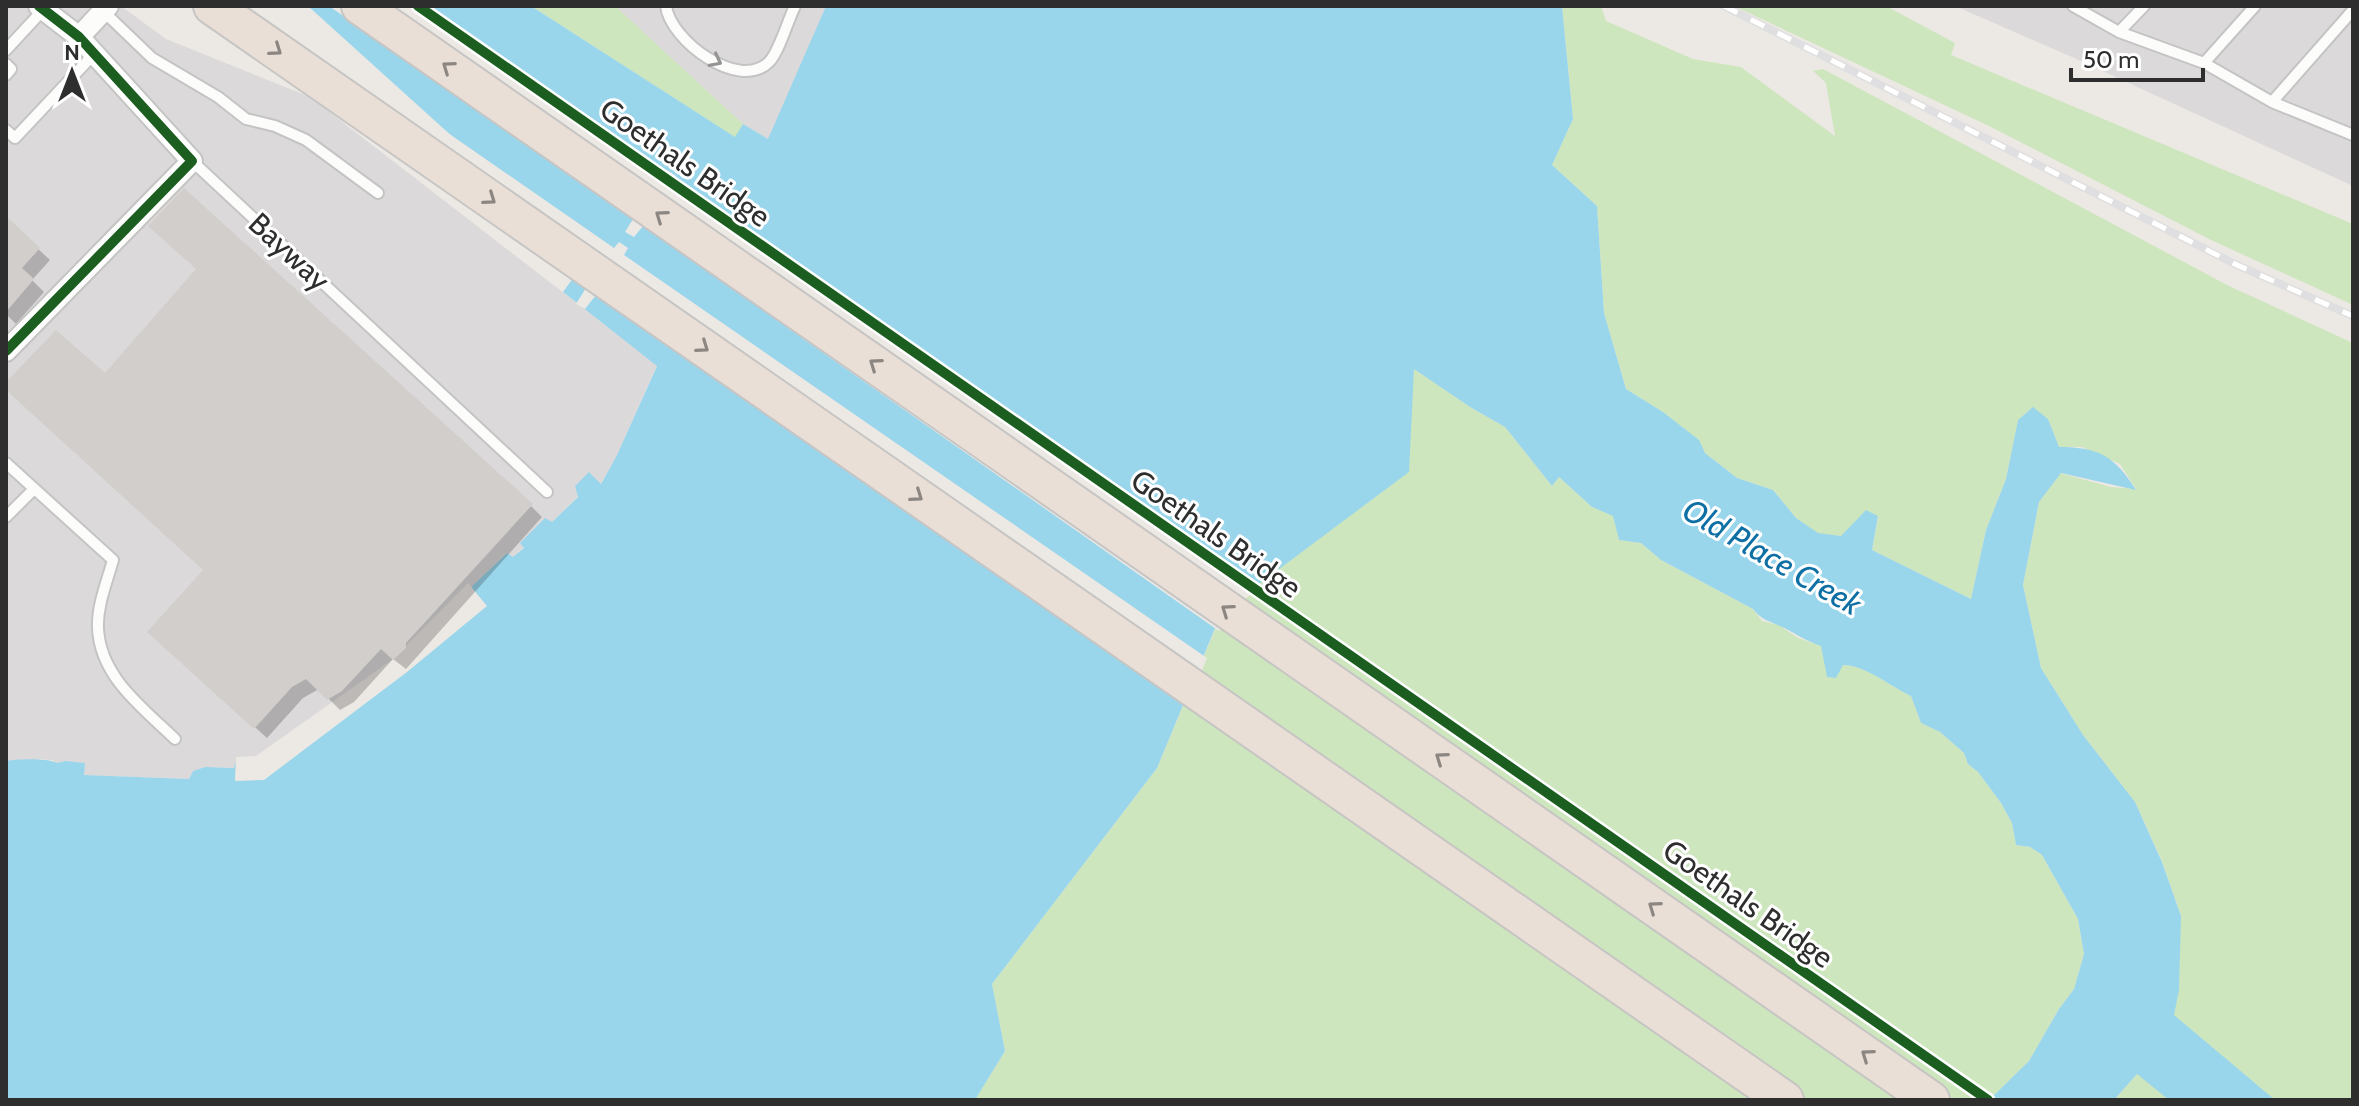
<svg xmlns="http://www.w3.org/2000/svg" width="2359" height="1106" font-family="Cabin,sans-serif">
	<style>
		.industrial { fill: #dcd9db }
		.green { fill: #cee6be }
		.water { fill: #99d6ec }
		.pier { fill: #ece8e4 }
		.shadow { fill: #0003 }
		.building { fill: #d1cecb }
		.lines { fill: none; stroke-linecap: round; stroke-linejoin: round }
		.service-casing { stroke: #c5c4c5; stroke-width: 14 }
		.minor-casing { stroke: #c5c4c5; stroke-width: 24 }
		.motorway-casing { stroke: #c6c5c4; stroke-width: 40 }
		.service { stroke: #fcfcfb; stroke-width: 10 }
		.minor { stroke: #fcfcfb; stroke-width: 20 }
		.motorway { stroke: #eadfd6; stroke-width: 36 }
		.rail-casing { stroke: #dfdfe1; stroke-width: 8 }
		.rail { stroke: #fff; stroke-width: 5; stroke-dasharray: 15; stroke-linecap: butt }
		.cycleway-casing { stroke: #fff; stroke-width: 15 }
		.cycleway { stroke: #1b5e20; stroke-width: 10 }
		.oneway { stroke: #8c8682 }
		.oneway2 { stroke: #959594 }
		.labels { text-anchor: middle; stroke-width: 6; stroke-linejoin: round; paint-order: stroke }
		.street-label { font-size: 30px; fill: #2e2e2e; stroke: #fff }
		.water-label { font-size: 32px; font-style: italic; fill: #0d6fa3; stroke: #fff }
	</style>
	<rect width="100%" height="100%" fill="#ece8e4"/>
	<path class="industrial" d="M 6,6 L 121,6 L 166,39 L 310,97 L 657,365 L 617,455 L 600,485 L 590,473 L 575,486 L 578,496 L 551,523 L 545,519 L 521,543 L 524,547 L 513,558 L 506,553 L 403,656 L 257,759 L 235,768 L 205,767 L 193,771 L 189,779 L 84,775 L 84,763 L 57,763 L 52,760 L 40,759 L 35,762 L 6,761 Z
		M 615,6 L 826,6 L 769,140 L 743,124 Z
		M 1955,6 L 2353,6 L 2353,186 L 2072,57 Z"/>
	<path class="green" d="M 531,6 L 615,6 L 743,124 L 736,138 Z
		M 1562,6 L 1601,6 L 1606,21 L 1693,59 L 1741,67 L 1835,136 L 1826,83 L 1813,71 L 1823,69 L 2229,286 L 2353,343 L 2353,1100 L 2114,1100 L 2137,1074 L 2181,916 L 2162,861 L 2135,802 L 2083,735 L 2041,668 L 2023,585 L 2039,502 L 2060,473 L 2111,487 L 2136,489 L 2120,464 L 2082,447 L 2059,447 L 2048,419 L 2032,408 L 2018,421 L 2006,479 L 1986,530 L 1971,599 L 1872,550 L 1878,517 L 1841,536 L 1818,534 L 1796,518 L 1773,490 L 1737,478 L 1705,453 L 1698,440 L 1663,412 L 1626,389 L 1604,313 L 1597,206 L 1552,165 L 1573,119 Z
		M 1734,6 L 1886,6 L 1955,43 L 1951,55 L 2353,224 L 2353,305 L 2211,240 L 1989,126 Z
		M 1413,368 L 1470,407 L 1505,427 L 1552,486 L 1559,477 L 1592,507 L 1614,516 L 1619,540 L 1641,543 L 1661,560 L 1753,609 L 1762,621 L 1779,625 L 1798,638 L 1822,646 L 1843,665 C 1865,665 1890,686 1911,696 L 1921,723 L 1940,732 L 1964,753 L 1968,764 L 1978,772 L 2001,803 L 2012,823 L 2016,845 L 2030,847 L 2042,855 L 2078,919 L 2084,954 L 2074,989 L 2059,1009 L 2029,1061 L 1989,1100 L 975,1100 L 1005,1051 L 992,984 L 1157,768 L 1216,627 Z"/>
	<path class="water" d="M 308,6 L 531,6 L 735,137 L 743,124 L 768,139 L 826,6 L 1562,6 L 1573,119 L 1552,165 L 1597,206 L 1604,313 L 1626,389 L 1663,412 L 1699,440 L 1705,453 L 1737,478 L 1773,490 L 1796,518 L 1818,533 L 1841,536 L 1866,510 L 1878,516 L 1872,550 L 1971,599 L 1986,530 L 2006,479 L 2018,420 L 2033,407 L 2048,419 L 2059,447 C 2100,447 2115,457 2136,490 L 2061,473 L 2039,502 L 2023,585 L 2041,668 L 2083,735 L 2135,802 L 2162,862 L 2181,916 L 2179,990 L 2174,1015 L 2275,1100 L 2169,1100 L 2137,1074 L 2114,1100 L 1989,1100 L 2029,1061 L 2059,1009 L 2074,989 L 2084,954 L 2078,919 L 2042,855 L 2030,847 L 2016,845 L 2012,823 L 2001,803 L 1978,772 L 1968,764 L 1964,753 L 1940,732 L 1921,723 L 1911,696 C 1890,686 1865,665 1843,665 L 1836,678 L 1827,677 L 1821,646 C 1804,640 1795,633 1780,626 C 1767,620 1762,620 1753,609 L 1661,560 L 1641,543 L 1619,540 L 1613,516 L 1592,507 L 1559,477 L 1552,486 L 1505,427 L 1470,407 L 1414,369 L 1409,472 L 1240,598 L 1216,626 L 1157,768 L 992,984 L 1005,1051 L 975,1100 L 6,1100 L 6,761 C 19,759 47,758 57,763 L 66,761 L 85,763 L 84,775 L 189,779 L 193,771 L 205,767 L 234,768 L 236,761 L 257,759 L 403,656 L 428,628 L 507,553 L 513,557 L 524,548 L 520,543 L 545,518 L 552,522 L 578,497 L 575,486 L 589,472 L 601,484 L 617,455 L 657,366 L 563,292 L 579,270 L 561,235 Z"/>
	<path class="pier" d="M 329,6 L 420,6 L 664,175 L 667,170 L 676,176 L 673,181 L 1260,588 L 1242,601 L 1219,631 L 643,226 L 634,237 L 625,232 L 633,219 Z
		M 425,117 L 614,248 L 619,242 L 628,248 L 624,255 L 1207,658 L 1188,705 L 596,295 L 585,309 L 576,304 L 586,288 L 556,236 Z
		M 468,583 L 487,606 L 407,672 L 264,780 L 235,781 L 236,757 L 256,756 L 393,659 Z"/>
	<path class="shadow" d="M 6,219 L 50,260 L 32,280 L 44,292 L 16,324 L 6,314 Z
		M 105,375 L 531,506 L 542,517 L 406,669 L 393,659 L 354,702 L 340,710 L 319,689 L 303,698 L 267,738 L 161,643 L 205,570 L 6,387 Z"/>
	<path class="building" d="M 184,188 L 533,504 L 406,643 L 406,648 L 393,660 L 381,649 L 342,691 L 327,700 L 306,679 L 292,687 L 254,729 L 147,632 L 203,570 L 6,390 L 6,382 L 56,330 L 105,373 L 196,269 L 148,226 Z
		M 6,216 L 40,248 L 22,268 L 34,279 L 6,312 Z"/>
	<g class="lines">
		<g class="service-casing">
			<path id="service" d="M 666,6 C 670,40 739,92 769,62 C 779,52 788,20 795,6
				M 2073,6 L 2119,32 L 2204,63 L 2272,102 L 2353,135
				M 103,11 L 152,58 L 218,97 L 246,119 L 275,126 L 306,140 L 378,193
				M 2119,32 L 2144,6
				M 6,50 L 43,10
				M 2204,63 L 2255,6
				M 6,64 L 11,69 L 6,75
				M 2272,102 L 2353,10
				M 6,130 L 15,138 L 94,54
				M 192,161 L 547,492
				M 6,463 L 113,560 C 107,582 97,605 98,628 C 100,677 143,708 175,739
				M 6,517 L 34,489"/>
		</g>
		<g class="minor-casing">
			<path id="minor" d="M 79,37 L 108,6
				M 6,351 L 192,161 L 79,37 L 39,6"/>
		</g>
		<g class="motorway-casing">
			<path id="motorway" d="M 212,6 L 1785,1100
				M 360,6 L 1931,1100"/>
		</g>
		<use href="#service" class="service"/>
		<use href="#minor" class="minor"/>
		<use href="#motorway" class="motorway"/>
		<g class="rail-casing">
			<path id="rail" d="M 1724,6 L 2237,265 L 2353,316"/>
		</g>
		<use href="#rail" class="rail"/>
		<g class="cycleway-casing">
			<path id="cycleway" d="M 418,6 L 1988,1100
				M 6,351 L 192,161 L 79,37 L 39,6"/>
		</g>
		<use href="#cycleway" class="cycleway"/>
	</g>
	<defs><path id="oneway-chevron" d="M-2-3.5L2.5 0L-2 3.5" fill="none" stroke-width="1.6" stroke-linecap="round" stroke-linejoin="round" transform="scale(2)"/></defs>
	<g class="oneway">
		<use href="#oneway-chevron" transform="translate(276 50) rotate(35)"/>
		<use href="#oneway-chevron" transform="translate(448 67) rotate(-145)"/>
		<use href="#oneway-chevron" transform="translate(490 199) rotate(35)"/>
		<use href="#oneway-chevron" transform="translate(661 216) rotate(-145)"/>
		<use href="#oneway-chevron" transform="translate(703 347) rotate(35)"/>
		<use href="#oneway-chevron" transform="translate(875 364) rotate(-145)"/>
		<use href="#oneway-chevron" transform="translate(917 496) rotate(35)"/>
		<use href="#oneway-chevron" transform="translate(1227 610) rotate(-145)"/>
		<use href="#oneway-chevron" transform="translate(1441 758) rotate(-145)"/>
		<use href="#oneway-chevron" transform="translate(1654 907) rotate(-145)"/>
		<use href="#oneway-chevron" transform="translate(1867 1055) rotate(-145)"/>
	</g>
	<use class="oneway2" href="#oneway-chevron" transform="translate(716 61) rotate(27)"/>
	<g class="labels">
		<g class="street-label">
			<text transform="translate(685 163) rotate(35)" y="10">Goethals Bridge</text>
			<text transform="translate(289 252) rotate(43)" y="10">Bayway</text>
			<text transform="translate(1216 534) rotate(35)" y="10">Goethals Bridge</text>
			<text transform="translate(1748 904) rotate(35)" y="10">Goethals Bridge</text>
		</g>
		<g class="water-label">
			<text transform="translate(1772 557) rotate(30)" y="11">Old Place Creek</text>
		</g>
	</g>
	<rect width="2359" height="1106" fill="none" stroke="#2e2e2e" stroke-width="16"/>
	<g transform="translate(72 72)" stroke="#ffffff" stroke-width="6" paint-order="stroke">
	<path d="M0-6L14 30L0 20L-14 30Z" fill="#2e2e2e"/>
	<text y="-12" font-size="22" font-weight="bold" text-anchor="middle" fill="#2e2e2e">N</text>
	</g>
	<path d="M2071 68v12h132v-12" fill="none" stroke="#2e2e2e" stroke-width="4"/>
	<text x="2083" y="68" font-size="24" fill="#2e2e2e" stroke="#ffffff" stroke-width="6" paint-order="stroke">50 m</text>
</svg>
